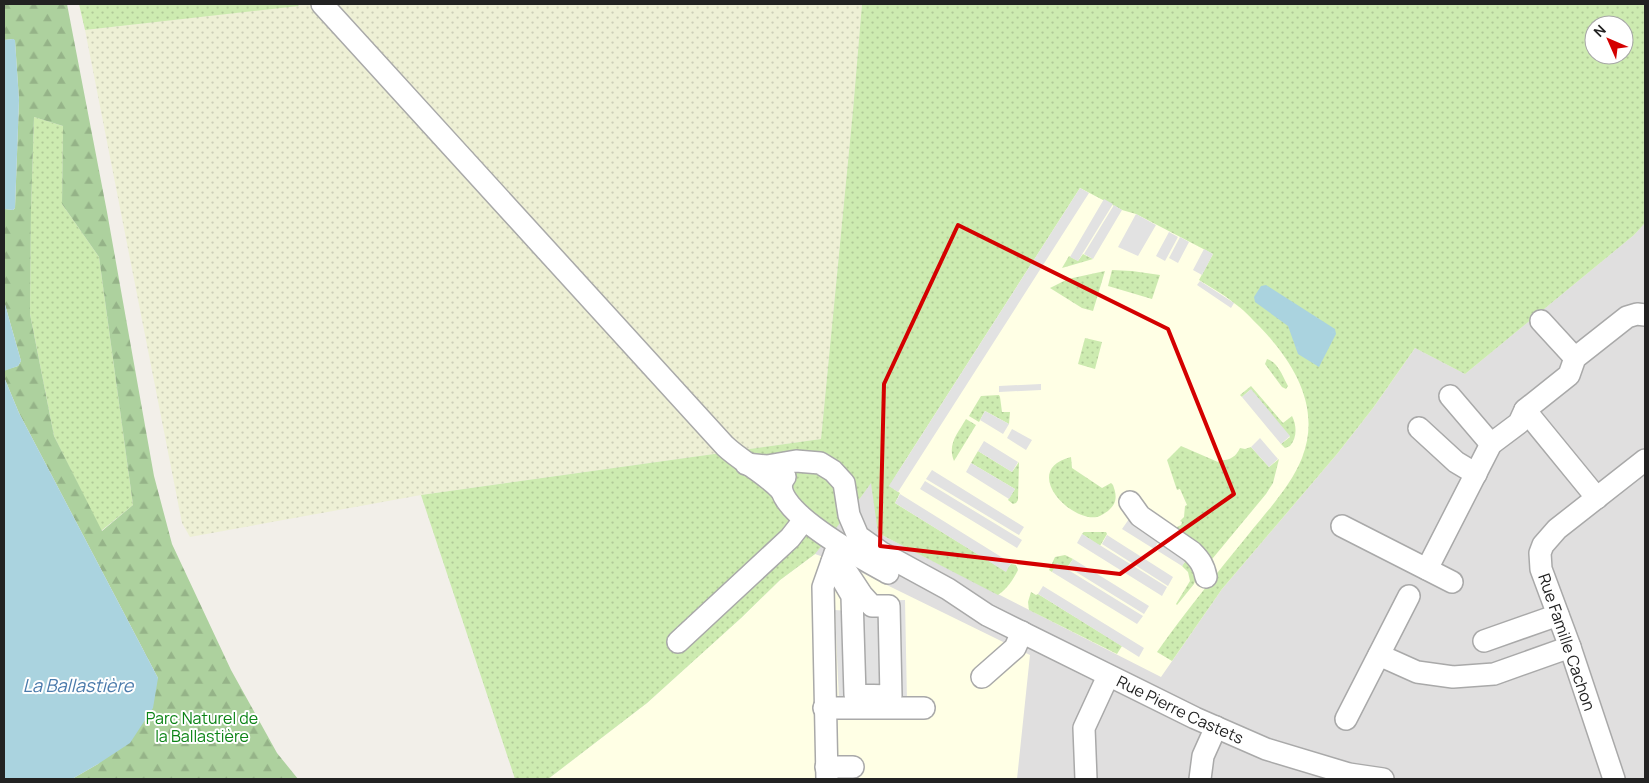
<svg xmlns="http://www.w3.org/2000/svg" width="1649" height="783" font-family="Manrope,sans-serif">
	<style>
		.residential { fill: #e0dfdf }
		.education { fill: #ffffe5 }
		.farmland { fill: url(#farmland-dots) }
		.grass { fill: url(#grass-dots); fill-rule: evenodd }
		.forest { fill: url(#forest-firs); fill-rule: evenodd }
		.parking { fill: #e2e2e2 }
		.water { fill: #aad3df }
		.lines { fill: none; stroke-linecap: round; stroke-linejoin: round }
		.minor-casing { stroke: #a9a9a9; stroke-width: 24 }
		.minor { stroke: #fff; stroke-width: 21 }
		.marked { fill: none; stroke: #d40000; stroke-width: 4; stroke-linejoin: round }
		.labels { text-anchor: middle; stroke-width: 4; stroke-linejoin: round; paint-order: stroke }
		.street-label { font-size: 16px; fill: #222; stroke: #fff }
		.park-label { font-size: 16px; fill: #0c8416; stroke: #fff }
		.water-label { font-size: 18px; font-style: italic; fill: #4a7aab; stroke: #fff }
	</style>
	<defs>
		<pattern id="farmland-dots" width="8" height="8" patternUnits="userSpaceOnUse" patternTransform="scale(1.25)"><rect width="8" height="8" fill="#eef0d5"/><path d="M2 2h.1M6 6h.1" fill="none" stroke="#ccceb7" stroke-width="1.8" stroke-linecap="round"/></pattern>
		<pattern id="grass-dots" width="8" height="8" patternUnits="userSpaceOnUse" patternTransform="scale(1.25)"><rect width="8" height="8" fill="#cdebb0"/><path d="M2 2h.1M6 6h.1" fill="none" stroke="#b0c997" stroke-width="1.8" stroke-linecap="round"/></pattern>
		<pattern id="forest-firs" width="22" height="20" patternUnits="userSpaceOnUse" patternTransform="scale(1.25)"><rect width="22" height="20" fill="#add19e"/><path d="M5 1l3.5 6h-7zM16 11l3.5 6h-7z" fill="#95b388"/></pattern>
	</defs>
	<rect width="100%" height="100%" fill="#f2efe9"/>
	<path class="residential" d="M 1645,223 L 1645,779 L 548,779 L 647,703 L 741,618 L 780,580 L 815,553 L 861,497 L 871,482 L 1415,348 L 1465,374 L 1634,235 Z"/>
	<path class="education" d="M 1062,171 L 1415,348 L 1373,408 L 1337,454 L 1222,589 L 1161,677 L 878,533 L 933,381 Z
		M 815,554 L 846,565 L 1030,655 L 1017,779 L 548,779 L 647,703 L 741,618 L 780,580 Z"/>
	<path class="farmland" d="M 311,4 L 862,4 L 853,110 L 821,439 L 421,495 L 190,537 L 182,523 L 85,30 Z"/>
	<path class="grass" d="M 79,4 L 297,4 L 299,6 L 85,30 Z
		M 862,4 L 1645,4 L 1645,223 L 1634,235 L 1465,374 L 1415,348 L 1373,408 L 1337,454 L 1222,589 L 1172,661 L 1157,652 C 1186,611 1217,573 1248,535 C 1267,511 1291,486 1302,458 C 1322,407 1293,361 1259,326 C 1251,318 1243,309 1234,303 C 1223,294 1210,287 1199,280 L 1213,254 L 1136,214 L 1122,210 L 1080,188 L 889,486 L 900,493 L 895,503 L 1005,571 L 1011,564 L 1016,565 L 1018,570 C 1013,580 1007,589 998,595 L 878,533 L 871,483 L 861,497 L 815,554 L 780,580 L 741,618 L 647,703 L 548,779 L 515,779 L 421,495 L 821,439 L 853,110 ZM 1594,25 L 1624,25 L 1624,55 L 1594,55 Z
		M 34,117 L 63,126 L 62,204 L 99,257 L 133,505 L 101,531 L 54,436 L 30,314 L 31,210 Z
		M 1083,254 L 1093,259 L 1062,268 L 1069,256 L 1078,261 Z
		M 1112,270 L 1132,271 L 1160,275 L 1152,299 L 1108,286 Z
		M 1105,271 L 1093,311 L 1082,308 L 1050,288 L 1068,279 Z
		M 1085,338 L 1102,342 L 1095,369 L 1078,364 Z
		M 1267,359 C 1278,362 1283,377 1288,386 L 1286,389 L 1282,387 L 1265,364 Z
		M 1251,386 L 1283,423 L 1292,416 C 1297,426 1297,438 1290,446 L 1285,448 L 1281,444 L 1290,437 L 1250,390 L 1242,397 L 1240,395 Z
		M 999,395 L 1000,397 L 1002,412 L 1010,412 L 1009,424 L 985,411 L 979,422 L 969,416 L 981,396 Z
		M 966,419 L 976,425 L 954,461 C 947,444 958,433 966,419 Z
		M 1181,446 L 1218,462 L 1219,460 C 1229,461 1236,457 1240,448 L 1245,449 L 1251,447 L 1269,467 L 1279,459 L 1273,483 L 1266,494 L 1208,564 L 1175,528 L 1181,525 L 1182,522 L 1180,521 L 1184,517 L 1185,506 L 1187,505 L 1180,489 L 1177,490 L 1167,460 Z
		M 978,451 L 1012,472 L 1019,462 L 1018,500 L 1016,503 L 1013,504 L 1008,500 L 1015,489 L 971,463 Z
		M 1071,457 L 1072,468 L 1102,488 L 1111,483 L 1113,485 C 1116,493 1118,502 1110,509 C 1107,512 1101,516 1097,517 C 1070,522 1020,470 1071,457 Z
		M 1084,532 L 1106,532 L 1107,534 L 1100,546 L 1082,534 Z
		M 1065,555 L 1073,559 L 1066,569 L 1057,564 L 1052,572 L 1049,570 L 1055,557 Z
		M 1189,556 L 1196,578 L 1194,584 L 1177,605 L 1176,604 L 1190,581 L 1188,572 L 1182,566 Z
		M 1031,592 L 1036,595 L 1038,594 L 1122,646 L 1117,654 L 1029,610 L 1028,602 Z"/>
	<path class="forest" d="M 4,4 L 67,4 L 107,212 L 154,476 L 172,544 L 231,670 L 277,753 L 298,779 L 72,779 L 98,764 L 158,678 L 19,413 L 4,377 L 5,370 L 18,366 L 21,361 L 4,301 L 4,209 L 13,210 L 15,208 L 19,100 L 15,41 L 13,39 L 4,40 ZM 34,117 L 63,126 L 62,204 L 99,257 L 133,505 L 102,531 L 54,436 L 30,314 L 31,210 Z"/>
	<path class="parking" d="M 1080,188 L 1089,193 L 898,492 L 889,486 Z
		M 1104,199 L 1113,204 L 1078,261 L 1070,257 Z
		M 1114,205 L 1122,210 L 1093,259 L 1084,254 Z
		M 1136,214 L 1156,225 L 1138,256 L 1118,247 Z
		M 1169,232 L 1178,237 L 1165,261 L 1156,256 Z
		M 1180,237 L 1189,242 L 1178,263 L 1169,258 Z
		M 1204,249 L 1213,254 L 1202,275 L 1193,270 Z
		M 1200,281 L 1234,303 L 1231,308 L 1197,285 Z
		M 1041,384 L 1041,390 L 999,392 L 999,386 Z
		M 1251,389 L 1290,436 L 1281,444 L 1242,397 Z
		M 985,411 L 1009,424 L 1003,434 L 980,420 Z
		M 1012,429 L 1032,440 L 1026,450 L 1007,438 Z
		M 1260,438 L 1278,459 L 1269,467 L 1251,447 Z
		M 984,441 L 1018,462 L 1012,472 L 978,451 Z
		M 971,463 L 1015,489 L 1009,499 L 966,472 Z
		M 932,470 L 1024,527 L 1019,535 L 926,479 Z
		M 925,481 L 1022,540 L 1017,548 L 920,489 Z
		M 900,494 L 1011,563 L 1006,572 L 895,503 Z
		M 1129,519 L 1160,539 L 1154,549 L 1122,529 Z
		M 1082,534 L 1167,587 L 1162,596 L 1077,543 Z
		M 1107,535 L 1173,577 L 1168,586 L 1102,544 Z
		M 1164,541 L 1189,556 L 1182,566 L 1158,551 Z
		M 1073,559 L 1149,606 L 1144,614 L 1068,567 Z
		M 1057,563 L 1143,616 L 1137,624 L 1052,572 Z
		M 1043,586 L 1144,648 L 1139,657 L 1038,594 Z
		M 905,600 L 907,702 L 839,700 L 835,610 L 849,611 L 878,601 Z"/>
	<path class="water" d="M 13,39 L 15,40 L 19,100 L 15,208 L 13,210 L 4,209 L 4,40 Z
		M 1266,285 L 1335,329 L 1336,334 L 1319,367 L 1298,354 L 1288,326 L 1255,302 L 1254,297 L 1261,286 Z
		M 4,301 L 21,361 L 18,366 L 4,371 Z
		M 4,377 L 19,413 L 158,678 L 153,708 L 130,743 L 98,764 L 72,779 L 4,779 Z"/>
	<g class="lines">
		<g class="minor-casing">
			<g id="minor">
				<path d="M 322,4 L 725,446 C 742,462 764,472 781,490"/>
				<path d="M 1541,321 L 1575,358"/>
				<path d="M 1450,396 L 1491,444"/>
				<path d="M 1419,428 L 1456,462 L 1476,474"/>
				<path id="s1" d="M 746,464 L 767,466 L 796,461 L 820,463 L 833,471 L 844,483 L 849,515 L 858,536 L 882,553 L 948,589 L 987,615 L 1195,718 L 1266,749 L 1349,774 L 1383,779"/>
				<path d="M 785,477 C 760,505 869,562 888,573"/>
				<path d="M 1597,498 L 1525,410 L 1569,375 L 1575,358 L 1627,317 L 1637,314 L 1645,315"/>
				<path d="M 1130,502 L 1140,516 L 1192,552 C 1200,560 1204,566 1206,577"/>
				<path d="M 1342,526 L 1452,582"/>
				<path d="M 832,562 L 852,596 L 855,695 L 891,696 L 889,606 L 872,606 L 862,595 L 835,554"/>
				<path d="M 1427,569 L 1491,444 L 1519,423 L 1525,410"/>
				<path d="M 1484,641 L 1558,615"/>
				<path d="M 678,642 L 790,538 L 804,520"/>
				<path d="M 1379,655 L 1417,672 L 1453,677 L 1494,674 L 1570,647"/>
				<path d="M 982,677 L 1015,648 L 1022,632"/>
				<path d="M 824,708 L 924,708"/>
				<path d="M 1346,719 L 1409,596"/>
				<path d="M 826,767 L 853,767"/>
				<path d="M 827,779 L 823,587 L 835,553"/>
				<path d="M 1086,779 L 1084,728 L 1108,676"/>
				<path d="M 1200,779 L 1203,756 L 1216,727"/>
				<path d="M 1614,779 L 1570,647 L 1541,569 L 1540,553 L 1543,545 L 1557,529 L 1645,460"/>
			</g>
		</g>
		<use href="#minor" class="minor"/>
	</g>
	<path class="marked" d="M 958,225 L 1168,329 L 1234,494 L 1120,574 L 880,546 L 884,384 Z"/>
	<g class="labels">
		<g class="street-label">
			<text transform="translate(1567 642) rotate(71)" y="6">Rue Famille Cachon</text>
			<text dy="6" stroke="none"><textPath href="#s1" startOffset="528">Rue Pierre Castets</textPath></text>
		</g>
		<g class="park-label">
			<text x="202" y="724">Parc Naturel de<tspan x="202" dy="18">la Ballastière</tspan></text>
		</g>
		<g class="water-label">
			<text x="78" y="692">La Ballastière</text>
		</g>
	</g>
	<rect width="1649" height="783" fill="none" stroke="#222222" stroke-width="10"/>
	<g transform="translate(1609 40) rotate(315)"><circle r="24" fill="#ffffff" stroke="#a7a7a7"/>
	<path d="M0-4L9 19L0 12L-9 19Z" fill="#d40000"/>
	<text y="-8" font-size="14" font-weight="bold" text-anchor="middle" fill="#222222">N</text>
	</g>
</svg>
